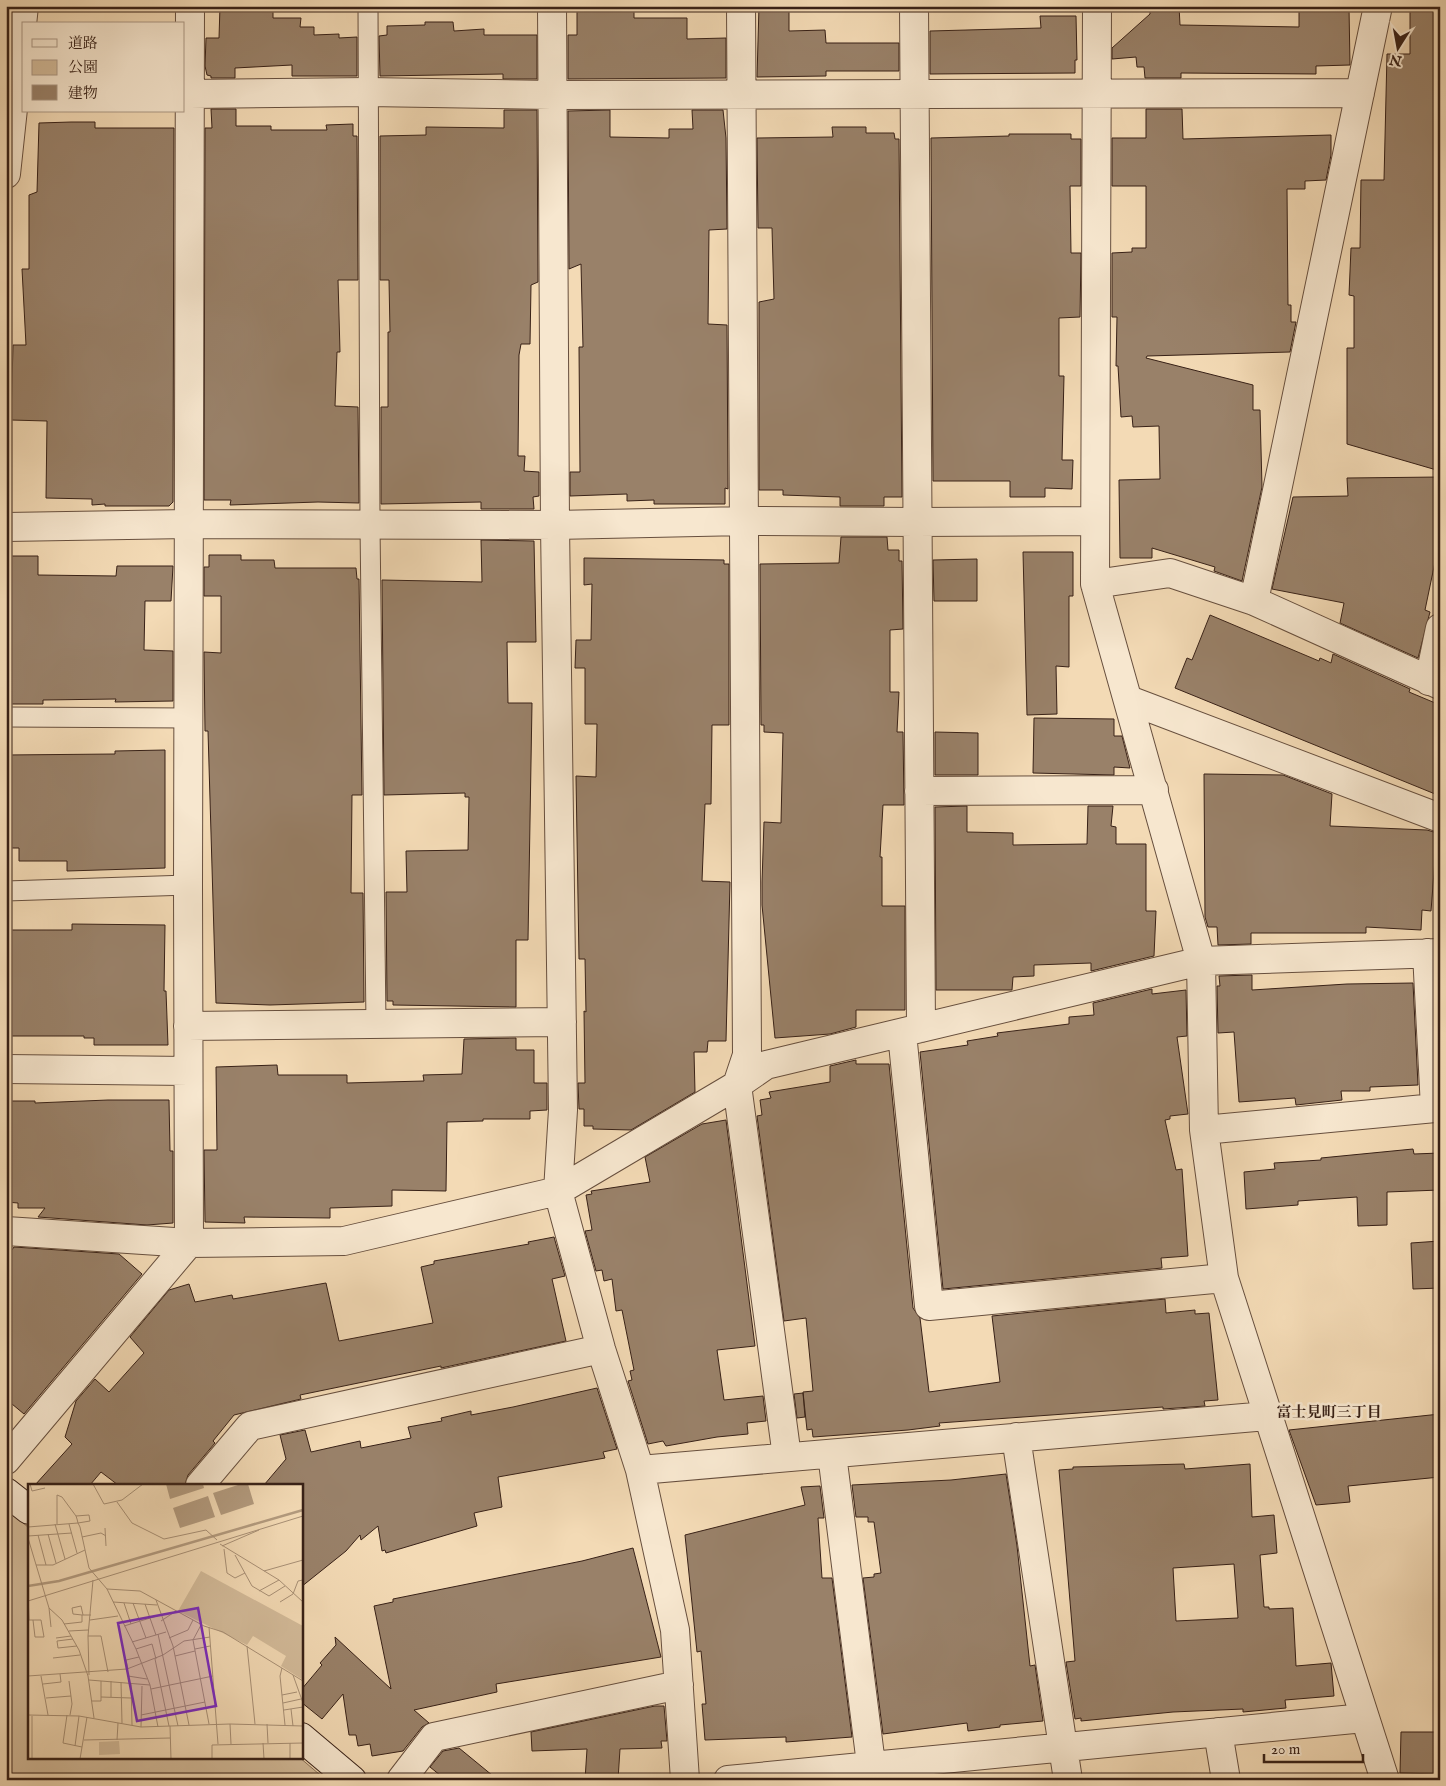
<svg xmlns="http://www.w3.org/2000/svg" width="1446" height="1786" font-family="'IM FELL English','Noto Serif JP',serif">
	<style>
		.green { fill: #d3bb9a; stroke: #866e58 }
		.building { fill: #998169; stroke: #382117; fill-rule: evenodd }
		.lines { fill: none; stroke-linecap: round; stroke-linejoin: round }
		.lane-casing { stroke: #674f3e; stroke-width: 21 }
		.street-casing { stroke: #674f3e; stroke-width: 30 }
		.secondary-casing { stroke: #382117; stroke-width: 30 }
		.lane { stroke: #f7e7cf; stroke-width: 19 }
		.street { stroke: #f7e7cf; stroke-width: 28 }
		.secondary { stroke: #f7e7cf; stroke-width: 28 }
		.labels { text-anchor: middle; stroke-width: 5; stroke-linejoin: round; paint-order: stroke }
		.neighbourhood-label { font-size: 15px; font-weight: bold; fill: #382117; stroke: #f7e7cf }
		.inset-river { fill: none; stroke: #b39b7f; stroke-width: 2.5 }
		.inset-road { fill: none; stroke: #a89076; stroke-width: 1 }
		.view { fill: #7b2cbf; fill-opacity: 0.15; stroke: #7b2cbf; stroke-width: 2.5 }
		.inset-edge { fill: none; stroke: #382117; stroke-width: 2.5 }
	</style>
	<rect width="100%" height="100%" fill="#f3dab5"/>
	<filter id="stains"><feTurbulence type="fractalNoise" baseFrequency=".004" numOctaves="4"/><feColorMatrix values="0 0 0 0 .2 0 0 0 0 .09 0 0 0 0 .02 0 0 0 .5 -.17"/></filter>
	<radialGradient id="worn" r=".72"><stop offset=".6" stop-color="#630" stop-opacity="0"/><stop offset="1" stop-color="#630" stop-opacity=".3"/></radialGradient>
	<path class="green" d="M 6,1508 L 29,1528 L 29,1757 L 299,1757 L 326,1780 L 6,1780 Z"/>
	<path class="building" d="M 220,6 L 273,6 L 273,18 L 301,18 L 300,27 L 314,27 L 314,35 L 339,34 L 339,38 L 357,37 L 357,76 L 292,76 L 292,65 L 235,68 L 235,78 L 211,78 L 211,76 L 207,75 L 205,66 L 206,38 L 219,38 Z
		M 577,6 L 634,6 L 634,18 L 687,18 L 687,39 L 726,38 L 726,78 L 568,79 L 568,35 L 577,35 Z
		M 759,6 L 789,6 L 789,31 L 825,30 L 826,43 L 899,43 L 899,71 L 826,71 L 826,76 L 757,77 Z
		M 1150,6 L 1179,6 L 1180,25 L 1299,27 L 1299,9 L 1349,8 L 1350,65 L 1316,66 L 1316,74 L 1181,73 L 1181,78 L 1145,78 L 1144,67 L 1137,67 L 1136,57 L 1112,59 L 1112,48 L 1150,14 Z
		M 1410,11 L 1440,11 L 1440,471 L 1347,444 L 1347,348 L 1354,348 L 1354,296 L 1349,295 L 1351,248 L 1360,248 L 1361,180 L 1384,180 L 1387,54 L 1410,54 Z
		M 1040,16 L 1076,16 L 1077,60 L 1075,60 L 1075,73 L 930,74 L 930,31 L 1041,28 Z
		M 425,22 L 453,22 L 454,31 L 484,29 L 484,35 L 537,35 L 537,79 L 503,79 L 503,74 L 380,76 L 379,36 L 387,35 L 387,26 L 425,25 Z
		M 211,109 L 236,109 L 236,126 L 271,126 L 271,130 L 327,130 L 326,125 L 353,124 L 353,136 L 357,136 L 358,280 L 338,280 L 340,352 L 337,352 L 335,406 L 358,407 L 359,503 L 318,502 L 230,505 L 231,500 L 204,500 L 205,128 L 212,128 Z
		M 1146,109 L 1182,109 L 1183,139 L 1331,135 L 1331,155 L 1326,180 L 1305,181 L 1305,189 L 1287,189 L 1288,305 L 1291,305 L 1291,322 L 1296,322 L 1290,352 L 1147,356 L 1146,358 L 1253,385 L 1253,410 L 1260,410 L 1262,487 L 1242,581 L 1214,571 L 1215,567 L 1152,548 L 1152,558 L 1120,558 L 1119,480 L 1160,479 L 1159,426 L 1133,427 L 1132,416 L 1121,417 L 1118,366 L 1116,366 L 1117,317 L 1112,317 L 1112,253 L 1132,252 L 1132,248 L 1146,248 L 1146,186 L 1112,186 L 1112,138 L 1146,138 Z
		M 504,110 L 537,110 L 538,282 L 531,285 L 530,344 L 521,344 L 519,355 L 518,456 L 525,456 L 524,471 L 539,472 L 539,496 L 533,497 L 534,509 L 481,509 L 481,502 L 381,504 L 381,407 L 388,407 L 388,332 L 390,332 L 389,280 L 380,280 L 380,136 L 426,135 L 426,127 L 504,128 Z
		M 610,110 L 610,137 L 669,138 L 669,129 L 693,129 L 692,110 L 723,110 L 726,138 L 727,229 L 709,230 L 708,324 L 727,325 L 728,489 L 725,488 L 725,504 L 654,504 L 654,500 L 627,501 L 627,494 L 570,496 L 570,472 L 580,472 L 579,347 L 583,347 L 581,264 L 569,269 L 568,111 Z
		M 71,122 L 95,122 L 95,128 L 174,128 L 173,502 L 169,506 L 105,506 L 105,504 L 92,505 L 92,499 L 46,498 L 47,421 L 11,420 L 13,345 L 26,345 L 22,269 L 29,269 L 29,195 L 37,192 L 39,123 Z
		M 832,127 L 866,127 L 866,133 L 894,133 L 895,139 L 899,139 L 902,497 L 884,497 L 884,506 L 840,506 L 840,497 L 783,495 L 783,490 L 759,490 L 759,302 L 774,299 L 772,228 L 758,228 L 757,138 L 833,137 Z
		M 1009,134 L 1071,134 L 1071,139 L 1081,139 L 1081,186 L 1070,186 L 1071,253 L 1081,253 L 1080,317 L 1059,318 L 1059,376 L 1064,376 L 1062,460 L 1073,460 L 1072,489 L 1045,488 L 1045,497 L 1010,497 L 1010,481 L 933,481 L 931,138 L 1009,136 Z
		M 1440,477 L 1440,538 L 1425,610 L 1430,612 L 1418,658 L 1340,623 L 1344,603 L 1272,589 L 1293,497 L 1348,496 L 1347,478 Z
		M 841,537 L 887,537 L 888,550 L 899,550 L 899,561 L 902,561 L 903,629 L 890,630 L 890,692 L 899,692 L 897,732 L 903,732 L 904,805 L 883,805 L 880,857 L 882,857 L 882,906 L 905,906 L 905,1010 L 856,1010 L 856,1027 L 830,1034 L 775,1038 L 762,905 L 762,882 L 764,822 L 781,823 L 783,733 L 764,732 L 764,725 L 761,725 L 760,564 L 839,563 Z
		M 481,540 L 534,541 L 536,642 L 507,642 L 508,703 L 532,703 L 528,940 L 516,940 L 516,1007 L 393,1005 L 393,1001 L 387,1001 L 386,892 L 407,892 L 406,851 L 468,850 L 469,797 L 465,797 L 465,793 L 384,795 L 382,580 L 482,582 Z
		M 1023,552 L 1073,552 L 1073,596 L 1069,596 L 1069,667 L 1056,666 L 1057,714 L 1027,715 Z
		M 209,555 L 241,555 L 241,560 L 274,560 L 275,568 L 356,568 L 357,579 L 359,579 L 362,795 L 352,795 L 351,893 L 363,893 L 364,1002 L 270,1005 L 216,1003 L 208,731 L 205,731 L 204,652 L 221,653 L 221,596 L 204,596 L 204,567 L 209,567 Z
		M 6,556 L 38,556 L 38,575 L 116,576 L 117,566 L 173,566 L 171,601 L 145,601 L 144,650 L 173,651 L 173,701 L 115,702 L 116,699 L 43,700 L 43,704 L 6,704 Z
		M 584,558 L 724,560 L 724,564 L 729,564 L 729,725 L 712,725 L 711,804 L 705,804 L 702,881 L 730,882 L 726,1041 L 708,1041 L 707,1052 L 694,1052 L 695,1092 L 631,1130 L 593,1129 L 593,1126 L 584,1126 L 584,1109 L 579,1109 L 578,1083 L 585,1083 L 584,1011 L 586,1012 L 585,959 L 579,959 L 576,776 L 596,777 L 597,724 L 585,724 L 585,668 L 575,668 L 576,640 L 591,640 L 592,584 L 584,585 Z
		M 977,559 L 977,601 L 934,601 L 933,560 Z
		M 1210,615 L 1319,661 L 1320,658 L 1331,663 L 1333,654 L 1410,689 L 1409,692 L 1440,705 L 1440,796 L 1175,688 L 1187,658 L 1192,660 Z
		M 1034,718 L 1114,719 L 1114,736 L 1122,736 L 1130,768 L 1114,767 L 1114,775 L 1033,773 Z
		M 935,732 L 978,733 L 978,775 L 935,775 Z
		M 165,750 L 165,868 L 67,871 L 67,861 L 19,861 L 19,848 L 10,848 L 6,755 L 115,754 L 115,751 Z
		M 1204,774 L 1283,775 L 1332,794 L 1330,826 L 1427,830 L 1437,833 L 1431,911 L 1422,910 L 1421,930 L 1366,927 L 1366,933 L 1251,933 L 1251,944 L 1218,945 L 1217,927 L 1208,927 L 1205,917 Z
		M 967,806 L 967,832 L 1013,833 L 1013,845 L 1087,844 L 1088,806 L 1113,806 L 1111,826 L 1116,827 L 1116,844 L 1146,844 L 1146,911 L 1156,911 L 1154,956 L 1091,971 L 1091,963 L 1034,965 L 1034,976 L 1013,977 L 1012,990 L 936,990 L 935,807 Z
		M 72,924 L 165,925 L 164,991 L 166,991 L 168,1045 L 94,1045 L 94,1038 L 84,1038 L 84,1036 L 6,1036 L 6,930 L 72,930 Z
		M 1252,975 L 1252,990 L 1347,984 L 1413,983 L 1418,1085 L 1370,1087 L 1370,1091 L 1341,1091 L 1342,1100 L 1296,1105 L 1295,1098 L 1239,1102 L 1234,1032 L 1218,1033 L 1217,986 L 1220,986 L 1219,976 Z
		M 1152,989 L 1152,994 L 1186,990 L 1187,1036 L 1177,1037 L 1188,1114 L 1170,1116 L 1170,1119 L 1165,1120 L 1176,1170 L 1182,1169 L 1188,1256 L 1161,1258 L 1162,1268 L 943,1289 L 920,1052 L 968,1045 L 967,1041 L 998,1036 L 997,1033 L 1069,1024 L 1069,1017 L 1094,1015 L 1093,1003 Z
		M 516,1038 L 516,1050 L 534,1050 L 534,1083 L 547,1083 L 547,1110 L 530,1111 L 530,1119 L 483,1119 L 483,1121 L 447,1122 L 446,1191 L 392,1190 L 392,1206 L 330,1208 L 330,1218 L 244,1217 L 245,1223 L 205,1222 L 204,1150 L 217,1150 L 216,1067 L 277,1065 L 278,1075 L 347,1075 L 347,1083 L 424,1081 L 423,1075 L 462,1074 L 464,1039 Z
		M 856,1060 L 856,1064 L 889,1064 L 913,1308 L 920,1318 L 929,1392 L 1000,1382 L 992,1316 L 1165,1299 L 1166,1313 L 1195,1310 L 1195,1314 L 1209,1313 L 1218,1400 L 1204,1401 L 1205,1406 L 1163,1409 L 1163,1407 L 939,1423 L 940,1426 L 908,1430 L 813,1437 L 812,1429 L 807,1430 L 803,1392 L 813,1391 L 806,1318 L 784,1321 L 757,1116 L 762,1115 L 760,1100 L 771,1098 L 769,1092 L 830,1082 L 830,1066 Z
		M 108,1100 L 169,1100 L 170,1151 L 173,1151 L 173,1223 L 147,1225 L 38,1217 L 45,1208 L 18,1208 L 18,1203 L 6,1202 L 6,1101 L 35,1101 L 35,1103 Z
		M 726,1120 L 755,1346 L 717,1350 L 724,1400 L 763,1396 L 766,1421 L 747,1423 L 748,1434 L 717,1437 L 666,1446 L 663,1441 L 648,1444 L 628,1381 L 632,1380 L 630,1371 L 634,1370 L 622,1310 L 616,1311 L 612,1279 L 604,1281 L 602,1270 L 596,1271 L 585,1231 L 592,1230 L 586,1195 L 592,1194 L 591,1191 L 650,1182 L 645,1157 L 702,1124 Z
		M 1413,1149 L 1414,1154 L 1440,1153 L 1440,1190 L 1387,1192 L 1387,1225 L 1358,1226 L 1357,1197 L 1298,1201 L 1298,1205 L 1246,1209 L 1244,1172 L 1275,1169 L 1274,1163 L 1321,1160 L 1321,1158 Z
		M 554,1237 L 565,1276 L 552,1279 L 566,1341 L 441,1368 L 441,1366 L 300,1395 L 301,1399 L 234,1415 L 213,1441 L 215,1443 L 188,1475 L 185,1485 L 118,1485 L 101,1472 L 90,1485 L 35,1485 L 72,1444 L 65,1437 L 76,1401 L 95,1379 L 109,1392 L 144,1353 L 130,1337 L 169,1290 L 189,1284 L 195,1302 L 232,1295 L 233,1299 L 326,1283 L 339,1341 L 433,1323 L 421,1267 L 434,1264 L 434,1261 L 529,1244 L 528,1242 Z
		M 1440,1241 L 1440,1288 L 1413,1289 L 1411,1243 Z
		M 14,1247 L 119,1254 L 142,1274 L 24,1414 L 6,1399 L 6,1258 Z
		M 597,1388 L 617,1449 L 603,1452 L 605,1458 L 498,1477 L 502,1507 L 474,1513 L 477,1526 L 453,1533 L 386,1553 L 385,1550 L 382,1551 L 378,1526 L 361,1540 L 360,1535 L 346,1551 L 301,1587 L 301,1485 L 264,1485 L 286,1459 L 280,1435 L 305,1430 L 311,1452 L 360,1441 L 361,1448 L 411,1438 L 408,1427 L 442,1421 L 441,1418 L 471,1411 L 471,1415 L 513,1407 Z
		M 803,1393 L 805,1417 L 797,1418 L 794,1394 Z
		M 1440,1414 L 1440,1477 L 1348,1486 L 1350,1502 L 1316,1505 L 1289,1430 Z
		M 1184,1464 L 1185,1469 L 1250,1464 L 1252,1517 L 1274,1515 L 1277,1553 L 1260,1555 L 1264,1607 L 1269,1607 L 1269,1609 L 1293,1608 L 1296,1666 L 1331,1663 L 1334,1696 L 1285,1700 L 1286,1708 L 1243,1712 L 1243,1709 L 1173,1712 L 1081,1721 L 1081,1718 L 1075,1719 L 1066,1662 L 1075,1661 L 1059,1470 L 1073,1469 L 1073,1467 ZM 1234,1564 L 1238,1618 L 1176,1621 L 1173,1568 Z
		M 1006,1474 L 1017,1546 L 1030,1666 L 1035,1665 L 1043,1721 L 1000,1725 L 1000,1727 L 968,1731 L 967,1723 L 883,1734 L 863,1578 L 874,1577 L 874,1574 L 881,1573 L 874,1522 L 868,1522 L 868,1517 L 856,1517 L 852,1485 L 951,1480 Z
		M 820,1486 L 824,1518 L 818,1518 L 822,1578 L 832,1578 L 852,1737 L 786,1742 L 786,1737 L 705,1740 L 702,1704 L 706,1704 L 701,1651 L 697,1652 L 685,1535 L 805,1505 L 801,1487 Z
		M 633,1548 L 661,1657 L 496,1684 L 497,1692 L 414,1710 L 429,1723 L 422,1727 L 403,1751 L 372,1756 L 370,1744 L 358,1746 L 356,1735 L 349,1735 L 343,1694 L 322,1719 L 301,1702 L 301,1690 L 322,1665 L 320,1663 L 336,1645 L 335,1637 L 391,1689 L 374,1606 L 393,1602 L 393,1599 L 582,1561 Z
		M 655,1706 L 664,1706 L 667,1741 L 661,1741 L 662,1748 L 620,1749 L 618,1780 L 585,1780 L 587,1749 L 532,1751 L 531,1732 Z
		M 1401,1732 L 1440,1732 L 1440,1774 L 1400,1773 Z
		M 459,1748 L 498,1780 L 446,1780 L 430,1767 L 443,1751 Z"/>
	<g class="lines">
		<g class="lane-casing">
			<path id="lane" d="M 368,6 L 370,525 L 376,1024
				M 6,717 L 188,718
				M 6,891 L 188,885"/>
		</g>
		<g class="street-casing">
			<path id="street" d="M 552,6 L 555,525 L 563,1110 L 558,1191 L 601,1349 L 640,1470 L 675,1630 L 685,1780
				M 741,6 L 747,1055 L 737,1085 L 787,1457
				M 914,6 L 921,1028
				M 1097,6 L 1095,584 L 1201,961 L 1204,1130 L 1224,1278 L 1385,1780
				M 190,94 L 368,92 L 551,95 L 1360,93
				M 6,174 L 24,6
				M 6,527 L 188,524 L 555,525 L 745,521 L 916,522 L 1094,521
				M 1095,584 L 1170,573 L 1254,601 L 1440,685
				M 1254,601 L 1378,6
				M 1429,681 L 1440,628
				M 1129,700 L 1440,818
				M 919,791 L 1154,790
				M 188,1026 L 562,1022
				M 902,1033 L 929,1306 L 1224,1278
				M 6,1069 L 188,1071
				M 1204,1130 L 1435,1108 L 1427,953
				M 6,1231 L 189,1243 L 344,1241 L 558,1191 L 737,1085 L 766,1065 L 1201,961 L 1440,953
				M 1016,1437 L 1068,1780
				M 832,1454 L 873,1780
				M 6,1460 L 189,1243 L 188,885 L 190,6
				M 640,1470 L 1267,1416
				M 200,1485 L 250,1426 L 601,1349
				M 1218,1732 L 1226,1780
				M 401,1780 L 434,1737 L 679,1685
				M 728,1780 L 1364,1718"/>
		</g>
		<g class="secondary-casing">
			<path id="secondary" d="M 6,1492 L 29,1510
				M 301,1737 L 352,1780"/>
		</g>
		<use href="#lane" class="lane"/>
		<use href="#street" class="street"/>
		<use href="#secondary" class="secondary"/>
	</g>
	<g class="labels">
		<g class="neighbourhood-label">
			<text x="1329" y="1417">富士見町三丁目</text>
		</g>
	</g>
	<g transform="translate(28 1484)">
		<rect width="275" height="275" fill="#f3dab5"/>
		<path d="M 173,87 L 275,142 L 275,196 L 253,182 L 258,172 L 225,152 L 219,161 L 150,127 ZM 91,257 L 92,270 L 71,271 L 71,258 Z" fill="#d3bb9a"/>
		<path d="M 138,0 L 175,0 L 176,4 L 142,15 ZM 213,0 L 220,0 L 226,20 L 193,31 L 185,9 ZM 180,12 L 187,33 L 152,44 L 145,24 Z" fill="#b39b7f"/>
		<path class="inset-river" d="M 0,102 L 31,97 L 275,26"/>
		<path class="inset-road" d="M 2,0 L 4,7 L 17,4M 65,0 L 76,20 L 94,16 L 115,0M 29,11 L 34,13 L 48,32M 89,18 L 104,39 L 136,55 L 178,46 L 189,56M 27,40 L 37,75M 29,40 L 29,11M 41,40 L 49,69M 0,43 L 50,39 L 62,37 L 61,31 L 48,32 L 49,35 L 50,39 L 52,43 L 61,84 L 79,105 L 108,165 L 122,201 L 130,243M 77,44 L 78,62M 20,50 L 28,79M 10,51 L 18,81M 0,52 L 44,49M 54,53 L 73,49 L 78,52M 0,54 L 21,124 L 34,136 L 51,166 L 60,192 L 66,234M 192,60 L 251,96 L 275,118M 194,62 L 231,46M 196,65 L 199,89 L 207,94 L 217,89M 207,71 L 224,102 L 241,112 L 257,102M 8,81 L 25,81 L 57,66M 236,87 L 275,76M 79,105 L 112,107 L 176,142 L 195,148 L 275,197M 231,107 L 251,96M 0,110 L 1,136 L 13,136 L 16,153 L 7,153 L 5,136M 128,116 L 145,162 L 161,241M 0,117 L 275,32M 85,118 L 129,121M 252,118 L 265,110 L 270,97 L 275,96M 96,119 L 103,140M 105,119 L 118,154M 117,120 L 128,151M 21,124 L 23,143M 55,131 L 53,122 L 44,124 L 45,130 L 54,131 L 63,131M 62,136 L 90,132M 133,137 L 148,127M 36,140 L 54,138 L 54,131M 173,141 L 165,156 L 181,240M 96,142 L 132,131M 181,143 L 190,260M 41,147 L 60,146M 130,150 L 150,242M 60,152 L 73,152 L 80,188M 28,154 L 43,152M 141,154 L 160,146 L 165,136M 45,155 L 29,157 L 30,164 L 49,162M 104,158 L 138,148M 219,162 L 227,240M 108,165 L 124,160 L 128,175M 167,165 L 182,162M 147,172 L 167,167M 25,174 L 52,171M 127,175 L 141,242M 254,184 L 252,192 L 257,241M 99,185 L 100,192 L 119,195M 100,185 L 98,176 L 111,173M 61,191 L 60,152 L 65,96M 265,191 L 275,219M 0,192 L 99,185 L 135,171 L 156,157 L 182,153M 13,192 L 20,231M 61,196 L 122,201M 41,197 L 44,220 L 42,231M 93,198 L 94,239M 103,199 L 104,241M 15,200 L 33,198 L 32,190M 123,205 L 185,192M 254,211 L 269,208M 73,213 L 103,214M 83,213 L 83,197M 18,214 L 43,212M 64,217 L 73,217 L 73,197M 255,219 L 273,215M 263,225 L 265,242M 256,226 L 275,223M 0,231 L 51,232 L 113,243 L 202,240 L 275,242M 39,231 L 35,259 L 54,263M 113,231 L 177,218M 4,232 L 4,275M 202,240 L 203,260M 239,240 L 240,259M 142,242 L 143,275M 113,243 L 114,202M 56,256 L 142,254M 89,256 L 90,239M 235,259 L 236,275M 262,259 L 262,275M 47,262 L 51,232M 52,275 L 59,233M 184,275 L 184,261 L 275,259"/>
		<path class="view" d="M 170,124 L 188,222 L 109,237 L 90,139 Z"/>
		<rect width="275" height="275" class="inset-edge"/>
	</g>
	<rect width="1446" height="1786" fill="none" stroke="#f3dab5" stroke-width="25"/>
	<rect x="8" y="8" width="1431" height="1771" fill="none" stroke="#382117" stroke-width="2.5"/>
	<rect x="12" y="12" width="1421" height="1761" fill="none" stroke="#382117"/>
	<rect x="22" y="22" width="162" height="90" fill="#f7e7cf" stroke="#ab9885"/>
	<rect x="32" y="39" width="25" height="8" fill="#f7e7cf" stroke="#ab9885"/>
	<text x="68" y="48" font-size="15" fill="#382117">道路</text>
	<rect x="32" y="60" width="25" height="15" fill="#d3bb9a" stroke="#ab9885"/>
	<text x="68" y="72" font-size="15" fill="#382117">公園</text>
	<rect x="32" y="85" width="25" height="15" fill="#998169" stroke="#ab9885"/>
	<text x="68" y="98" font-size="15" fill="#382117">建物</text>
	<g transform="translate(1398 48) rotate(191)" stroke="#f7e7cf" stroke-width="4" paint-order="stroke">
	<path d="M0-4L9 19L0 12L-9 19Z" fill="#382117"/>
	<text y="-8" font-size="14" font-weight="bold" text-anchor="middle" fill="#382117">N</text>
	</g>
	<path d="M1264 1754v8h99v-8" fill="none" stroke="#382117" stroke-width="2.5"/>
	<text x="1271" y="1754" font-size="15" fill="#382117" stroke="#f7e7cf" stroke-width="4" paint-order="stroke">20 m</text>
	<rect width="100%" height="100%" filter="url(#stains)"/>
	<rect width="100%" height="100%" fill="url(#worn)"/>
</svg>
